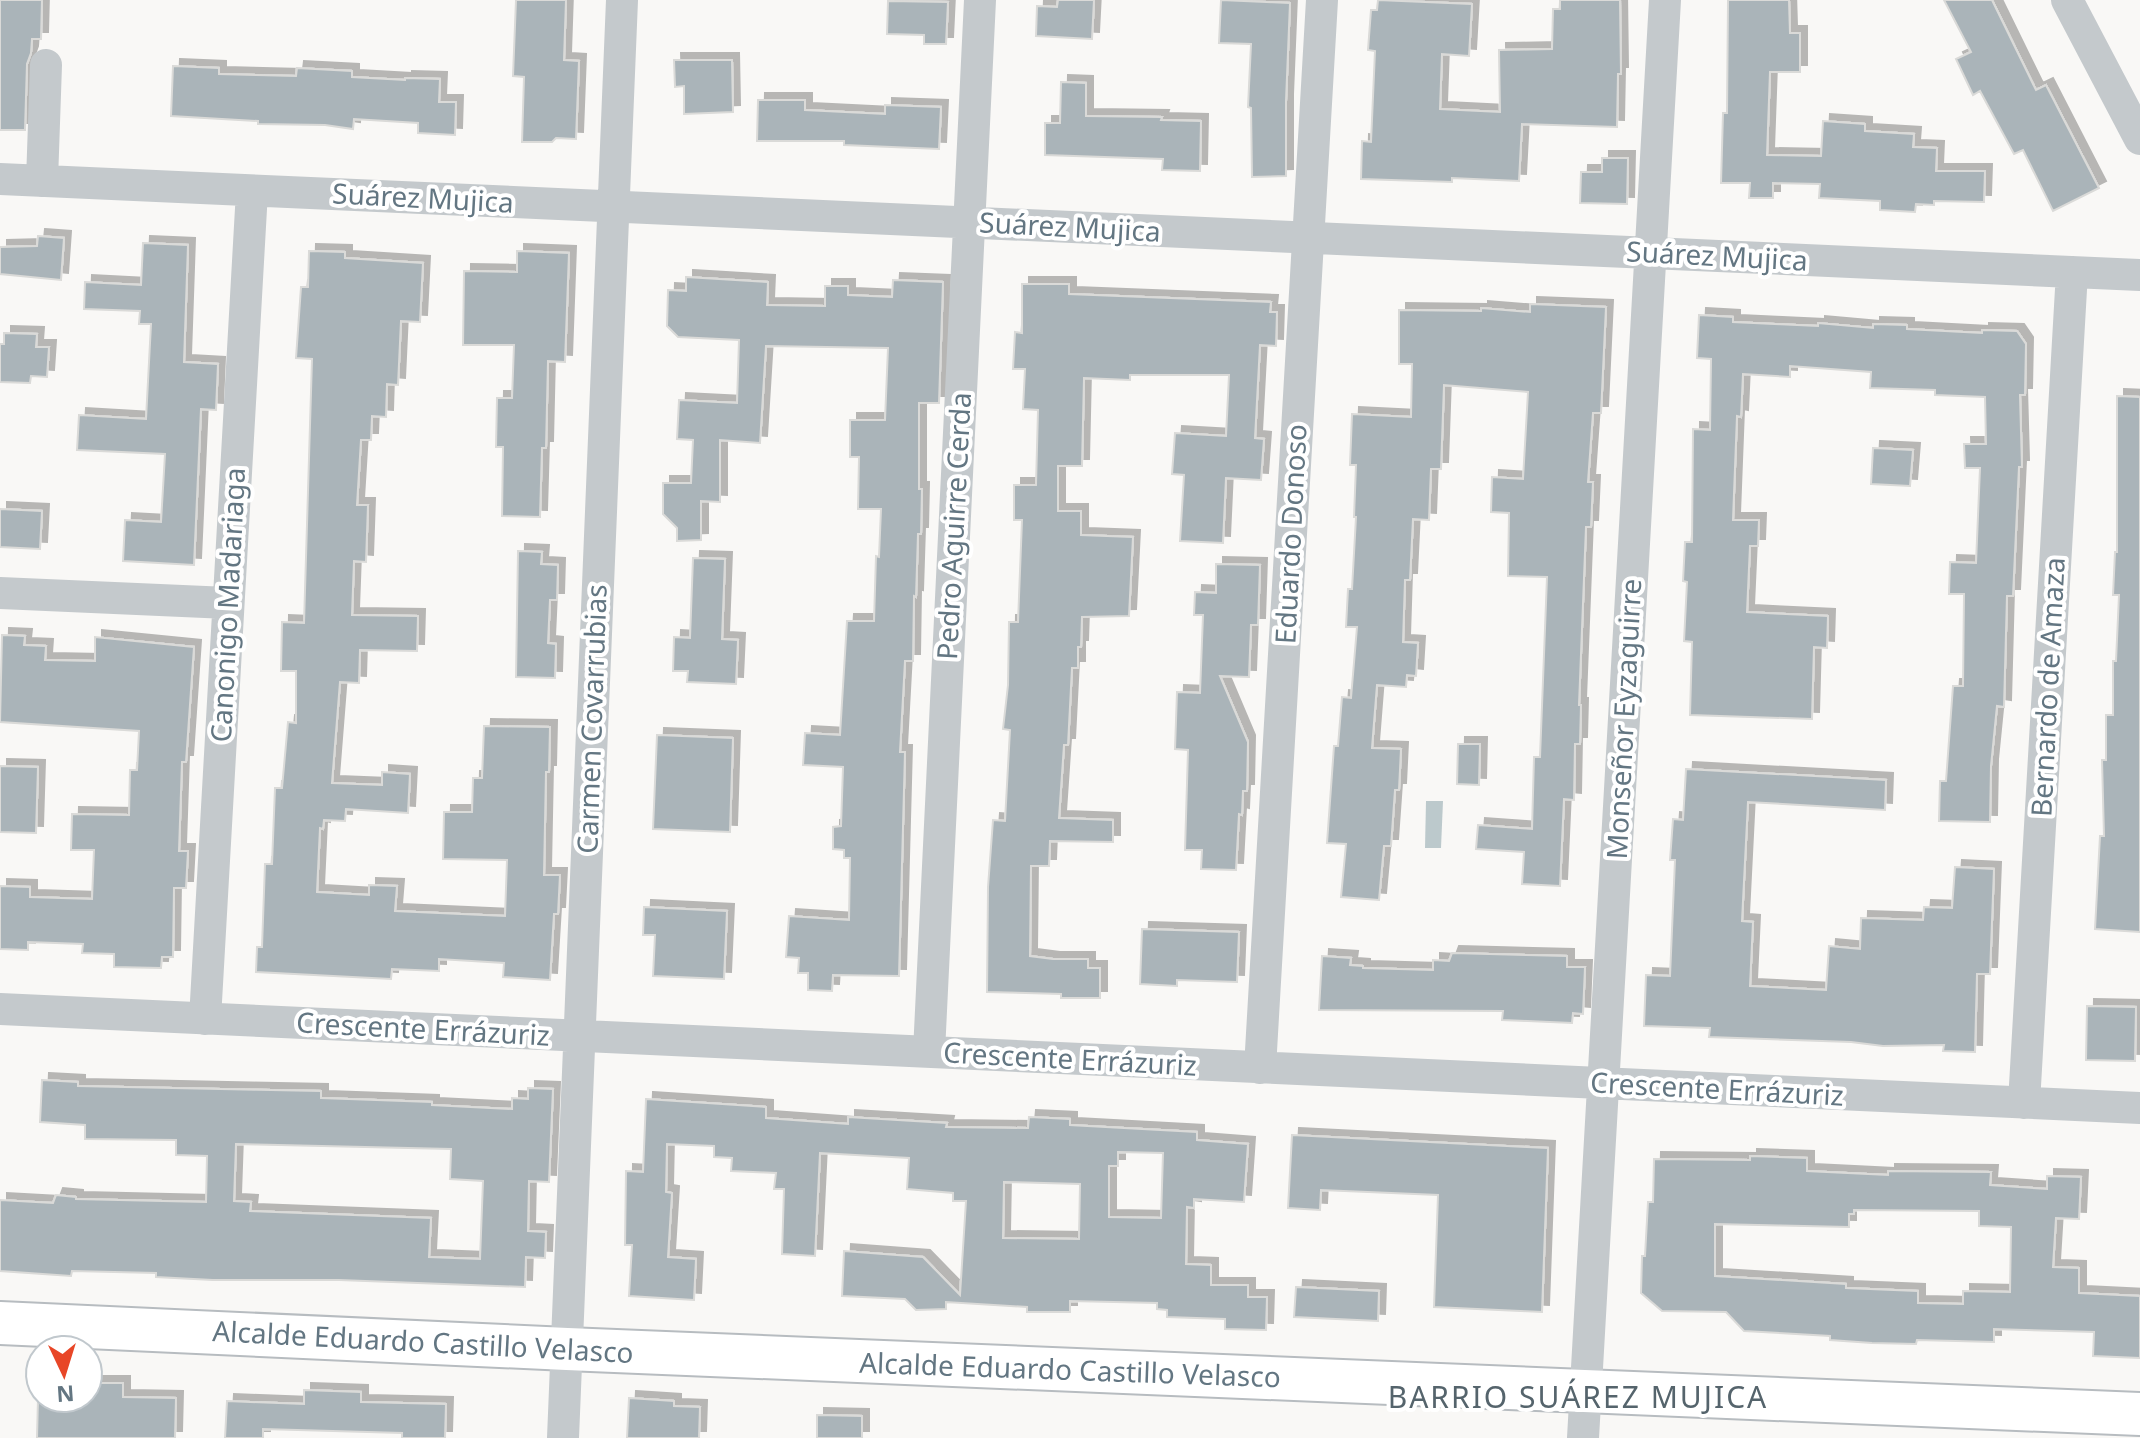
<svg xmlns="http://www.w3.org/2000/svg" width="2140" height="1438" font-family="'Noto Sans',sans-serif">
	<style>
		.water { fill: #bcc9cc }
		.building { fill: #aab4b9; stroke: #dadad8; stroke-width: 2; fill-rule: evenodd; filter: url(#shadow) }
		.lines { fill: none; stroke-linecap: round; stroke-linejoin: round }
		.major-casing { stroke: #b7bcc0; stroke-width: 46 }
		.minor { stroke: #c4c9cc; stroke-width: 32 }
		.major { stroke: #fff; stroke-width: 42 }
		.labels { text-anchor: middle; stroke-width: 8; stroke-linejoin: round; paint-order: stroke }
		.street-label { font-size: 28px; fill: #637682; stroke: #fff }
		.neighbourhood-label { font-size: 30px; letter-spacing: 2px; fill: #55646c; stroke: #fff }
	</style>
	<defs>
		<filter id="shadow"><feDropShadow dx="7" dy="-7" stdDeviation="0" flood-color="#0004"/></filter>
	</defs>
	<rect width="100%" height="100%" fill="#f9f8f6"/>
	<path class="water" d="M 1426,801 L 1443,801 L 1441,848 L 1425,848 Z"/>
	<path class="building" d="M 0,0 L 42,0 L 41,39 L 32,39 L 31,53 L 27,64 L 25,130 L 0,130 Z
		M 516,0 L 566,0 L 564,60 L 579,61 L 576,139 L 556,138 L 552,142 L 522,142 L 524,77 L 513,76 Z
		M 1058,0 L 1094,0 L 1092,39 L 1036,36 L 1037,6 L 1057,7 Z
		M 1221,0 L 1290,3 L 1286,101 L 1286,176 L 1252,177 L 1251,108 L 1248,107 L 1251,44 L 1219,43 Z
		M 1378,0 L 1472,4 L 1469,56 L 1442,54 L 1440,109 L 1500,112 L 1499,50 L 1552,49 L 1553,9 L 1560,9 L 1560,0 L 1620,0 L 1621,74 L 1618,74 L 1617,127 L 1522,124 L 1519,181 L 1452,178 L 1452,182 L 1361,179 L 1362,141 L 1371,142 L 1375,51 L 1368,50 L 1371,10 L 1377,10 Z
		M 1728,0 L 1789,0 L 1790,33 L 1800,33 L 1800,72 L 1770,72 L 1767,155 L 1821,156 L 1823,121 L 1865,124 L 1865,131 L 1914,134 L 1913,147 L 1937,148 L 1936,171 L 1985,171 L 1984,202 L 1934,201 L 1934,205 L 1916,204 L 1915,212 L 1880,210 L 1880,201 L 1819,198 L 1820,184 L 1773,183 L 1773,198 L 1749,198 L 1750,183 L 1721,183 L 1723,113 L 1727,113 Z
		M 1944,0 L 1992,0 L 2036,90 L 2046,85 L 2099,188 L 2053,211 L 2023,150 L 2014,154 L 1980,91 L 1973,95 L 1956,59 L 1971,52 Z
		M 888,1 L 948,2 L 946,44 L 924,44 L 924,35 L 887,34 Z
		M 674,60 L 732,60 L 733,112 L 684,114 L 684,86 L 675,87 Z
		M 173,66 L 219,68 L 219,74 L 296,76 L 297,68 L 352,71 L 352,77 L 405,80 L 405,78 L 440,79 L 439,102 L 456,102 L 455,135 L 418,133 L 418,123 L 354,119 L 353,129 L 325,125 L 258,124 L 258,121 L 171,116 Z
		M 1061,82 L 1086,83 L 1086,116 L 1162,117 L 1161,120 L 1201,121 L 1200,171 L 1162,170 L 1163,159 L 1045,155 L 1045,123 L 1060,123 Z
		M 758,100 L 805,100 L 805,110 L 885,114 L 885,105 L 941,107 L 939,149 L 844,145 L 844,141 L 757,141 Z
		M 1602,158 L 1628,158 L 1627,204 L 1580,203 L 1581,172 L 1602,172 Z
		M 38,236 L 64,238 L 61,280 L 0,274 L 0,247 L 37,246 Z
		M 143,243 L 188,245 L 184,362 L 218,364 L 216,410 L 201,409 L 194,565 L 123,561 L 125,520 L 161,522 L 165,454 L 77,450 L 79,415 L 146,419 L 151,324 L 139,324 L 140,311 L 84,309 L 85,282 L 141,285 Z
		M 309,251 L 345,252 L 345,258 L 423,263 L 420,322 L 401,321 L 398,385 L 387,384 L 386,417 L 372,416 L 371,440 L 361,440 L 357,505 L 368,505 L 366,562 L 354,561 L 352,615 L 418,616 L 417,651 L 360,650 L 359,683 L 340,682 L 332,783 L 382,785 L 382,772 L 410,774 L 408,813 L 346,809 L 345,821 L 324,820 L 323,829 L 320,828 L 317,892 L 369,895 L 369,885 L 397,886 L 395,911 L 505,916 L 507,860 L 443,859 L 444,812 L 472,812 L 473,778 L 482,778 L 484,726 L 550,727 L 549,772 L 546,772 L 544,875 L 560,875 L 558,914 L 554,914 L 550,980 L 503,977 L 504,963 L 439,959 L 439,971 L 392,969 L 391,979 L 256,972 L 257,947 L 262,947 L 265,864 L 272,864 L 275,788 L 282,788 L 288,722 L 296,723 L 296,671 L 281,671 L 282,622 L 304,623 L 312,359 L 296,358 L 301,287 L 308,287 Z
		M 517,251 L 569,253 L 565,362 L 548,361 L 546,448 L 542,448 L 540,517 L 502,516 L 503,447 L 496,447 L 497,398 L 512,398 L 514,345 L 463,345 L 464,271 L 517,272 Z
		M 686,277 L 768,282 L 767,305 L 825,306 L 825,286 L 848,286 L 848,295 L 892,297 L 893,280 L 943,282 L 939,403 L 919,403 L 919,489 L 922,489 L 921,534 L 918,534 L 916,597 L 914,596 L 913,661 L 905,661 L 900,752 L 905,752 L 899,976 L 833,975 L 832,991 L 808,990 L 808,973 L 798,973 L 799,958 L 786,957 L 789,916 L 849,920 L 850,858 L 844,858 L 844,850 L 833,849 L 833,827 L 841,826 L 843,767 L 803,765 L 805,733 L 840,735 L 847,621 L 874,621 L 876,556 L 879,557 L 881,509 L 858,509 L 859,457 L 850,457 L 850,420 L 885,420 L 888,348 L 766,346 L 760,443 L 720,440 L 720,502 L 701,501 L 701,540 L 677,541 L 677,528 L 663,514 L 663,483 L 691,483 L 693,440 L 677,439 L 679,400 L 737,403 L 739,340 L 678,337 L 667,326 L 668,290 L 686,291 Z
		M 1022,284 L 1069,284 L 1069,294 L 1271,302 L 1270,312 L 1277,312 L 1276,346 L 1260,345 L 1255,438 L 1264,439 L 1261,480 L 1226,478 L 1223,543 L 1180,541 L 1184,475 L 1172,474 L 1175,433 L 1226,436 L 1229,375 L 1130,375 L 1130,380 L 1084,378 L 1082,466 L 1058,466 L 1058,511 L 1081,511 L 1081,535 L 1133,537 L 1129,616 L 1082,617 L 1081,647 L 1078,647 L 1078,668 L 1072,668 L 1068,745 L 1064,745 L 1059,818 L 1113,820 L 1113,842 L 1050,841 L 1049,866 L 1031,866 L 1030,956 L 1053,959 L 1088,959 L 1088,968 L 1100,968 L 1100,998 L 1061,998 L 1061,994 L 987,992 L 988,887 L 993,820 L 1005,821 L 1010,730 L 1003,729 L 1008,685 L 1009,622 L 1018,622 L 1022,520 L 1014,520 L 1014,485 L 1036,485 L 1038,410 L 1023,409 L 1025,369 L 1013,369 L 1015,332 L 1022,333 Z
		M 1530,304 L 1606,307 L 1601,413 L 1593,413 L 1588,482 L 1593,482 L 1591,527 L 1586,527 L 1579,705 L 1581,705 L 1580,744 L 1575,744 L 1574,800 L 1564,799 L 1560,886 L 1522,884 L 1524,852 L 1476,849 L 1478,825 L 1532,829 L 1534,757 L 1540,757 L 1547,577 L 1508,576 L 1509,513 L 1491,512 L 1492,477 L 1523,479 L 1528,392 L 1444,385 L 1441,469 L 1431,469 L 1429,520 L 1413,519 L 1410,580 L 1405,580 L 1403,642 L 1418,643 L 1416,676 L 1407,675 L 1406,687 L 1377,685 L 1372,748 L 1401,749 L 1399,790 L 1395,790 L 1391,846 L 1384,846 L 1379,900 L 1341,897 L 1346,844 L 1327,843 L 1334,746 L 1338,746 L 1342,697 L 1351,698 L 1357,627 L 1346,627 L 1348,589 L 1352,589 L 1356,517 L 1354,517 L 1356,465 L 1350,465 L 1352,414 L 1411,417 L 1412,364 L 1399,364 L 1399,310 L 1481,311 L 1481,308 L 1530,312 Z
		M 1699,315 L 1733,317 L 1733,322 L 1818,326 L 1818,323 L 1873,328 L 1873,324 L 1907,325 L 1907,329 L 1982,333 L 1982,330 L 2017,331 L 2026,344 L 2025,395 L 2020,395 L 2022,467 L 2019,467 L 2013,596 L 2007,596 L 2004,707 L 1997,706 L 1991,766 L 1990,822 L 1939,821 L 1940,781 L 1946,781 L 1953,686 L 1963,686 L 1964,594 L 1949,594 L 1950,562 L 1976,563 L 1980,468 L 1965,468 L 1964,444 L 1986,444 L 1985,397 L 1935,395 L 1935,390 L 1870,388 L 1871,372 L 1790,366 L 1790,377 L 1743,374 L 1741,417 L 1737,416 L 1733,520 L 1759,520 L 1758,546 L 1750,546 L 1747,612 L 1828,616 L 1827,648 L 1814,647 L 1812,719 L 1690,715 L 1692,642 L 1684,641 L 1687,582 L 1683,581 L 1685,542 L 1692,542 L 1693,429 L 1710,430 L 1711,359 L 1697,358 Z
		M 4,333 L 37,334 L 36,347 L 49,347 L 47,377 L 31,376 L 30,383 L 0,382 L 0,344 L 4,344 Z
		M 2117,396 L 2140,397 L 2140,932 L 2095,929 L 2100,836 L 2104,836 L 2102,760 L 2106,760 L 2106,715 L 2113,715 L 2113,661 L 2116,661 L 2119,595 L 2113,595 L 2115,552 L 2117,552 Z
		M 1873,448 L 1913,450 L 1910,486 L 1871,484 Z
		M 0,509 L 42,511 L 40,549 L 0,547 Z
		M 518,551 L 542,552 L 541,564 L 558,565 L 557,600 L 550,600 L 548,643 L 556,644 L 555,678 L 516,677 Z
		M 693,558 L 725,559 L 722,639 L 738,640 L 736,684 L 687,682 L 688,671 L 673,671 L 674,637 L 690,638 Z
		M 1216,564 L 1260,565 L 1258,625 L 1251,625 L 1249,677 L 1220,676 L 1248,742 L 1247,791 L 1243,791 L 1242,815 L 1239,814 L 1236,870 L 1201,869 L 1202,850 L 1185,850 L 1188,750 L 1175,749 L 1177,692 L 1200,693 L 1203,615 L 1194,615 L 1195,592 L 1216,593 Z
		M 2,635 L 25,636 L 24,645 L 46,646 L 45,660 L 95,661 L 95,637 L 194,647 L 186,762 L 182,762 L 179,851 L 188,851 L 186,888 L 174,888 L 173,957 L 162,957 L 161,968 L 114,967 L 114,954 L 82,953 L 83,944 L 28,942 L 28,950 L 0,949 L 0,886 L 30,887 L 30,897 L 92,899 L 94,850 L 71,850 L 72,814 L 129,815 L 130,770 L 137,770 L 139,731 L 0,722 Z
		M 657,735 L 733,738 L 730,832 L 653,829 Z
		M 1458,744 L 1480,744 L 1479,785 L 1457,784 Z
		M 0,766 L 38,767 L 36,833 L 0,832 Z
		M 1686,769 L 1886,780 L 1885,810 L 1748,802 L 1742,921 L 1753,922 L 1750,986 L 1826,990 L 1829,946 L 1860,949 L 1861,918 L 1923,920 L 1924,907 L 1952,908 L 1955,867 L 1994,869 L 1990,974 L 1977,974 L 1975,1052 L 1943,1051 L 1944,1045 L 1883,1046 L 1851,1042 L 1709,1037 L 1710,1028 L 1644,1026 L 1646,975 L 1670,976 L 1675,860 L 1670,860 L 1673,819 L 1683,820 Z
		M 644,907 L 727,911 L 724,979 L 653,976 L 655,935 L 643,935 Z
		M 1142,929 L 1239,932 L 1237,982 L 1177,980 L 1177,986 L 1140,984 Z
		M 1452,953 L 1567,956 L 1567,967 L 1585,967 L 1583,1014 L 1573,1013 L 1572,1023 L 1502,1020 L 1503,1011 L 1319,1010 L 1322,956 L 1351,958 L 1350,965 L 1363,966 L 1363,968 L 1433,970 L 1433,960 L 1449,961 Z
		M 2087,1006 L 2136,1007 L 2135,1061 L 2086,1060 Z
		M 42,1080 L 78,1082 L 78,1086 L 321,1091 L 321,1098 L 432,1102 L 432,1105 L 512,1109 L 512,1098 L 528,1099 L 528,1088 L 553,1089 L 549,1182 L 529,1181 L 528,1231 L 546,1232 L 545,1258 L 526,1257 L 525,1287 L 339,1280 L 213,1280 L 156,1277 L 156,1273 L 72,1271 L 71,1276 L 0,1271 L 0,1200 L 53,1203 L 56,1195 L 76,1197 L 76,1199 L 206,1202 L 207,1156 L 176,1155 L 176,1140 L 85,1139 L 85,1125 L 40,1122 ZM 236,1144 L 451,1149 L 450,1179 L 483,1181 L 480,1259 L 429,1257 L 431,1218 L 250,1211 L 251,1202 L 234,1201 Z
		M 646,1099 L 766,1107 L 766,1118 L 848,1124 L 848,1117 L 947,1123 L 946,1127 L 1028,1128 L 1029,1117 L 1070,1119 L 1070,1125 L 1197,1132 L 1197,1140 L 1248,1144 L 1244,1202 L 1194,1199 L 1194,1208 L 1187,1207 L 1186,1264 L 1211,1265 L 1211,1285 L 1248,1285 L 1248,1297 L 1267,1297 L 1266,1330 L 1225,1329 L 1225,1319 L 1167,1317 L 1167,1310 L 1157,1309 L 1157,1303 L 1070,1301 L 1070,1312 L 1027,1312 L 1027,1307 L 946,1302 L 946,1309 L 916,1310 L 905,1299 L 842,1296 L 844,1251 L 923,1257 L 960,1295 L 966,1201 L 953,1201 L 953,1193 L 907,1189 L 909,1158 L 820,1153 L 815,1256 L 782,1254 L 784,1189 L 774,1189 L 776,1173 L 731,1171 L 732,1158 L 714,1157 L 714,1146 L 667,1144 L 666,1192 L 672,1193 L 668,1257 L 696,1259 L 694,1300 L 629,1296 L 632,1245 L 625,1245 L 626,1171 L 643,1172 ZM 1118,1152 L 1163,1153 L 1161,1218 L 1109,1217 L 1109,1166 L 1118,1166 ZM 1004,1182 L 1080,1184 L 1079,1239 L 1003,1238 Z
		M 1292,1135 L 1548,1148 L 1542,1312 L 1434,1307 L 1438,1195 L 1321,1190 L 1320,1210 L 1288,1208 Z
		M 1750,1156 L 1807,1158 L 1807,1171 L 1888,1175 L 1888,1171 L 1991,1172 L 1990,1185 L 2047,1189 L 2047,1176 L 2081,1177 L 2079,1219 L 2056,1218 L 2053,1267 L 2079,1268 L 2079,1293 L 2140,1296 L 2140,1358 L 2093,1356 L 2094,1332 L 1994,1329 L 1994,1342 L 1917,1340 L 1916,1344 L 1872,1343 L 1830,1340 L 1830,1336 L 1744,1331 L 1726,1312 L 1662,1311 L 1641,1293 L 1642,1256 L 1645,1256 L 1648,1202 L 1653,1202 L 1654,1159 L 1750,1160 ZM 1854,1210 L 1979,1211 L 1979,1226 L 2011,1227 L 2010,1292 L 1963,1291 L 1963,1304 L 1918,1303 L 1918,1291 L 1846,1288 L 1846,1284 L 1715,1276 L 1715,1224 L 1849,1227 L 1849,1214 L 1854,1214 Z
		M 1296,1287 L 1379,1291 L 1378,1321 L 1294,1317 Z
		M 88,1383 L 123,1383 L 123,1397 L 176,1398 L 175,1438 L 37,1438 L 38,1398 L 88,1398 Z
		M 304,1390 L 361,1392 L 361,1402 L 446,1404 L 445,1438 L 402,1438 L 402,1433 L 263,1429 L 263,1438 L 225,1438 L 227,1401 L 304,1404 Z
		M 629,1398 L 674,1401 L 674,1406 L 700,1407 L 699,1438 L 627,1438 Z
		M 817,1415 L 862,1416 L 862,1438 L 817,1438 Z"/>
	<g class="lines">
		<g class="major-casing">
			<path id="major" d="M 0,1323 L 567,1349 L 2140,1414"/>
		</g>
		<path class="minor" d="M 2067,0 L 2140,139
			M 0,179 L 2140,275
			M 42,181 L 46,65
			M 0,593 L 228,603
			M 0,1009 L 2140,1108
			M 205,1019 L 252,191
			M 929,1052 L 980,0
			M 1260,1068 L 1322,0
			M 2024,1103 L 2072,272
			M 563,1438 L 622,0
			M 1583,1438 L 1665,0"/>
		<use href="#major" class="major"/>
	</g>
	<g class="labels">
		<g class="street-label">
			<text transform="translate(423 198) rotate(3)" y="10">Suárez Mujica</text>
			<text transform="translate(1070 227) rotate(3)" y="10">Suárez Mujica</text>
			<text transform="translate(1717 256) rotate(3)" y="10">Suárez Mujica</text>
			<text transform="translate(954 526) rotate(-87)" y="10">Pedro Aguirre Cerda</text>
			<text transform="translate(1291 534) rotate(-87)" y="10">Eduardo Donoso</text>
			<text transform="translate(228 605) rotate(-87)" y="10">Canonigo Madariaga</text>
			<text transform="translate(2048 687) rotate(-87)" y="10">Bernardo de Amaza</text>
			<text transform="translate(592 719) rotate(-88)" y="10">Carmen Covarrubias</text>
			<text transform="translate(1624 719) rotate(-87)" y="10">Monseñor Eyzaguirre</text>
			<text transform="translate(423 1029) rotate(3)" y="10">Crescente Errázuriz</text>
			<text transform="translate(1070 1059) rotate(3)" y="10">Crescente Errázuriz</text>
			<text transform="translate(1717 1089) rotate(3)" y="10">Crescente Errázuriz</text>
			<text transform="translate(423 1342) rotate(3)" y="10">Alcalde Eduardo Castillo Velasco</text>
			<text transform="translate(1070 1370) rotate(2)" y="10">Alcalde Eduardo Castillo Velasco</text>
		</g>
		<g class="neighbourhood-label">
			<text x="1578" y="1408">BARRIO SUÁREZ MUJICA</text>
		</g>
	</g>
	<g transform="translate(64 1374) rotate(176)"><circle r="38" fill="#ffffff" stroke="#c1c8cd" stroke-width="2"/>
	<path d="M0-6L14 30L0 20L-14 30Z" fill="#e84627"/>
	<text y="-12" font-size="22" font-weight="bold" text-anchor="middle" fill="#637682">N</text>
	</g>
</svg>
